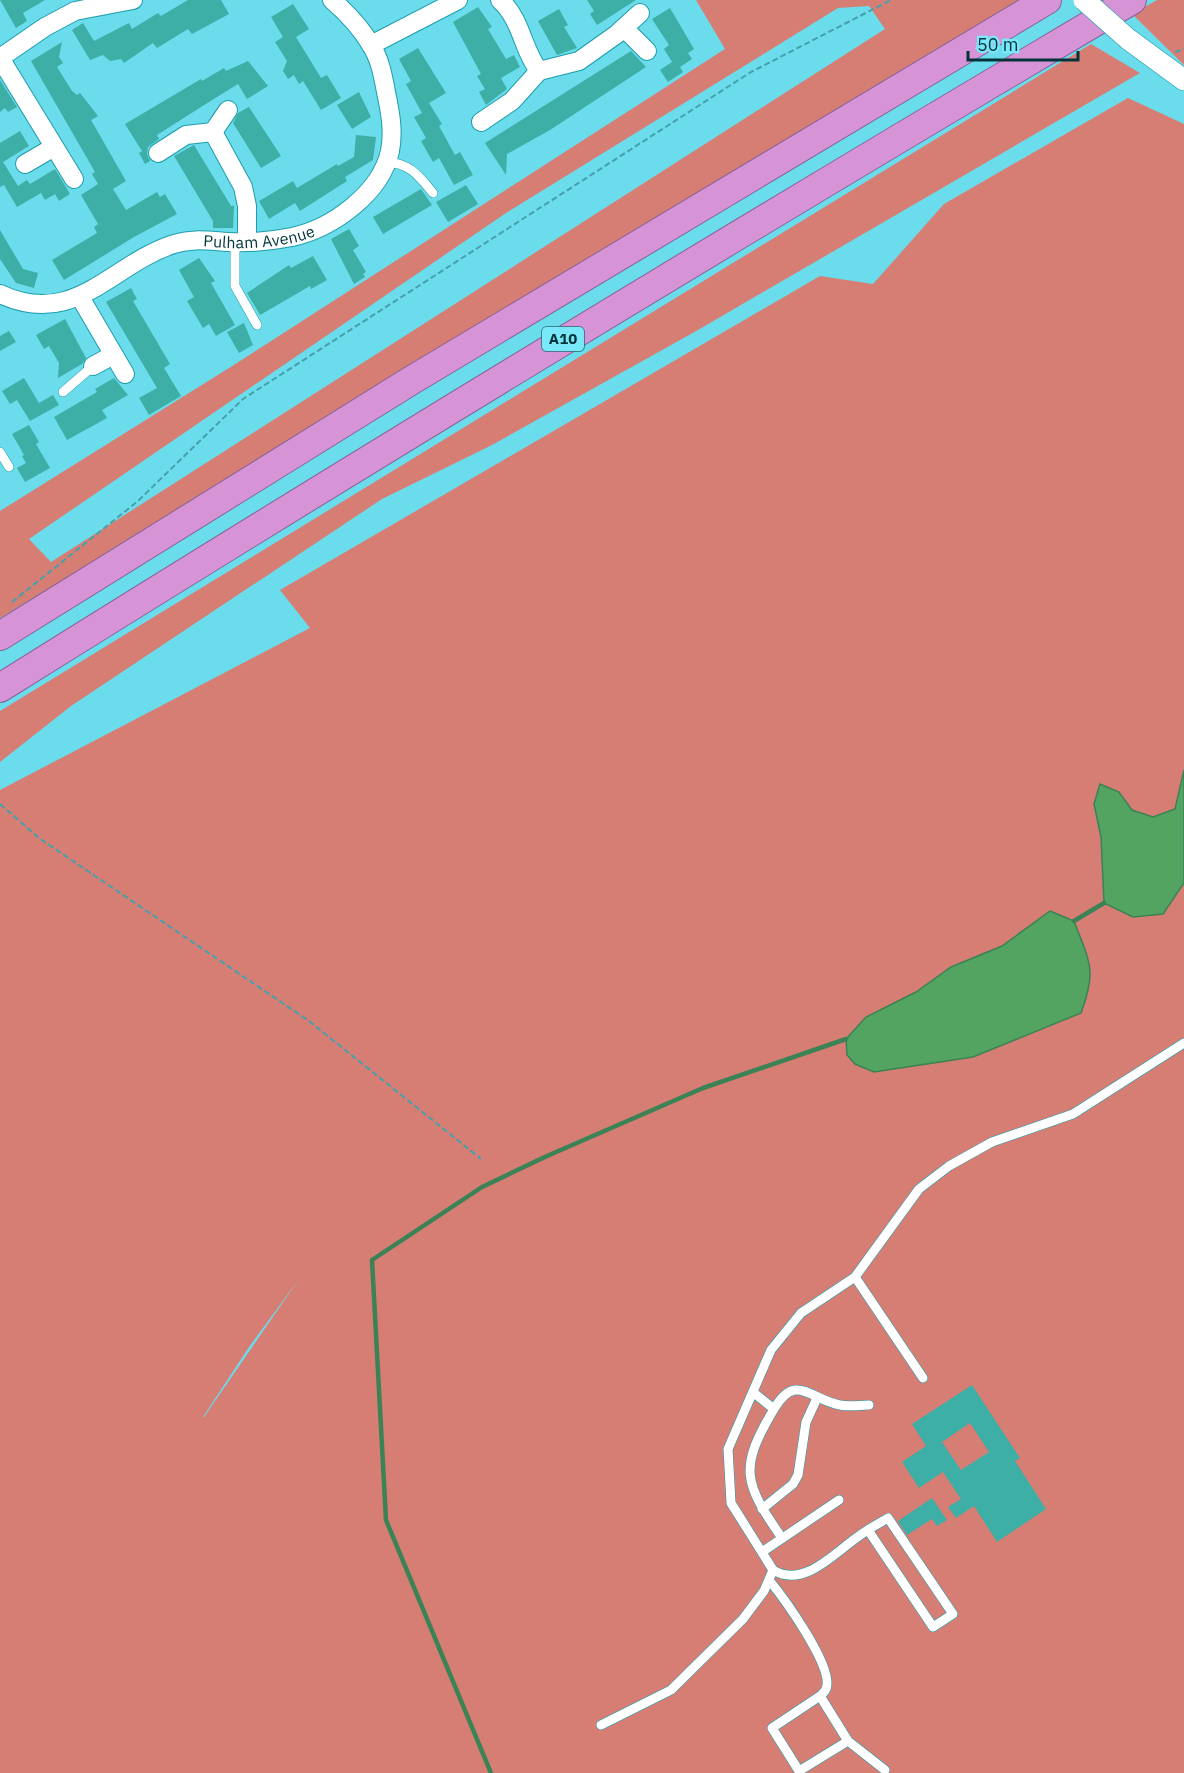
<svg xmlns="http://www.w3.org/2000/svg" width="1184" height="1773" font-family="'IBM Plex Sans',sans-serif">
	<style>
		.green { fill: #d67e74; fill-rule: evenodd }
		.water { fill: #54a461; stroke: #3b8255; stroke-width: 1.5 }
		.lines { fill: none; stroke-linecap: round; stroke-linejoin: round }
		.stream { stroke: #3b8255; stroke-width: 4.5 }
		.building { fill: #3eafa6; fill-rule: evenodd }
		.service-casing { stroke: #1c9dac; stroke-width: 10 }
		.minor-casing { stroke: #1c9dac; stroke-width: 20 }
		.tertiary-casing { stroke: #1c9dac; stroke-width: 22 }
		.trunk-casing { stroke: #856298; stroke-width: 30 }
		.path { stroke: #45a0ac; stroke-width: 2; stroke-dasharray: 6 3; stroke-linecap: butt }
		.service { stroke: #fff; stroke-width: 9 }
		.minor { stroke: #fff; stroke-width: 18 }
		.tertiary { stroke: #fff; stroke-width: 21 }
		.trunk { stroke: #d694d6; stroke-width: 28 }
		.tertiary-bridge-casing { stroke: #1c9dac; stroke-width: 22; stroke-linecap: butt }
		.tertiary-bridge { stroke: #fff; stroke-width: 21 }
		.labels { text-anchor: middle; stroke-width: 6; stroke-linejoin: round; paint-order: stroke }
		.shield { fill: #79e9f9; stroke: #246a73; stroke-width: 1.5 }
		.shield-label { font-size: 15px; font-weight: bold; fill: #00343a }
		.street-label { font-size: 16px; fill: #00343a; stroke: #79e9f9 }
	</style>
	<rect width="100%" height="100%" fill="#6bdceb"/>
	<path class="green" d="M 696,0 L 1032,0 L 0,618 L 0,511 L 229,368 L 725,49 ZM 869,6 L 885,29 L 51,562 L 29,539 L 506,213 L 838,8 Z
		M 1157,0 L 1184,0 L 1184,65 L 1132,14 Z
		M 1091,44 L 1140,73 L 698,330 L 492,445 L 382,499 L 71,706 L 0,762 L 0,711 Z
		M 1128,98 L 1184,124 L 1184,1773 L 0,1773 L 0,790 L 310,628 L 280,590 L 820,276 L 873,284 L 944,204 ZM 299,1279 L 204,1417 L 203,1417 L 249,1347 Z"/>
	<path class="water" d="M 1184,770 L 1184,883 L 1163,914 L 1133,917 L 1104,903 L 1101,837 L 1094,804 L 1100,784 L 1119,792 L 1132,810 L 1153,817 L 1175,809 Z
		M 1050,911 L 1074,921 C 1090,963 1097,970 1081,1013 L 973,1057 L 874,1072 L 855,1064 L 847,1055 L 846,1039 L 866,1017 L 916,992 L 951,967 L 1002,946 Z"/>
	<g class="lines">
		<path class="stream" d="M 1074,921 L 1104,903
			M 491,1773 L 386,1520 L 372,1260 L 482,1187 L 547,1156 L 703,1088 L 846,1039"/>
	</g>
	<path class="building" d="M 0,0 L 45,0 L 23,13 L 27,21 L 16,28 Z
		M 188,0 L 221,0 L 229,14 L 192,34 L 188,29 L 157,48 L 153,43 L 124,63 L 121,59 L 110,61 L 103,55 L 90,60 L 72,30 L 83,23 L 94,41 L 129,23 L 132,29 L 158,13 L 161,16 Z
		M 587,0 L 636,0 L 597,25 L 590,14 L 594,11 Z
		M 293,4 L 309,29 L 296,37 L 321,78 L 327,75 L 341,98 L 321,110 L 303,81 L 299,84 L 294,75 L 288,79 L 283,71 L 287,61 L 275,42 L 283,37 L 271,17 Z
		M 478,7 L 492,27 L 488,29 L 506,59 L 514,55 L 520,67 L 501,78 L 507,89 L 486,105 L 479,92 L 485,89 L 477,76 L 481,74 L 453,22 Z
		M 670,8 L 694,49 L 688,53 L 692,59 L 680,67 L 683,72 L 668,82 L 660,70 L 672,62 L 664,49 L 669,45 L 652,19 Z
		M 559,9 L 568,25 L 564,27 L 577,48 L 557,55 L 538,21 Z
		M 62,42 L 59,57 L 63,63 L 57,67 L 72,91 L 77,95 L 80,93 L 98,116 L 91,120 L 126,181 L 113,189 L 126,210 L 157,192 L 160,197 L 165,194 L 177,214 L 134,237 L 64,280 L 52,260 L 97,233 L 94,227 L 98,224 L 81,195 L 98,184 L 92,174 L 95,172 L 31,61 Z
		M 418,48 L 446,93 L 429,103 L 442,124 L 439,126 L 455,155 L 460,152 L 473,175 L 454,185 L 439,158 L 433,162 L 421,141 L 426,138 L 414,117 L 422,113 L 406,84 L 411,81 L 399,59 Z
		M 631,51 L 646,67 L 550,130 L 507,154 L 506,175 L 485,143 Z
		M 248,61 L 268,86 L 247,99 L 238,84 L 201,107 L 157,135 L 159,139 L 148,147 L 147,154 L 150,161 L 145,164 L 139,153 L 142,151 L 125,124 L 201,79 L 202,81 L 224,68 L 226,71 Z
		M 0,80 L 17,107 L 8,112 L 5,108 L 0,112 Z
		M 359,92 L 371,117 L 352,129 L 337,105 Z
		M 249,107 L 281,156 L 261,168 L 233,123 L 238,113 Z
		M 20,131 L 29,146 L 3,162 L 18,186 L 27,180 L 30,184 L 55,169 L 70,194 L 59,201 L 55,194 L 45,200 L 41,193 L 17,207 L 4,185 L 0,187 L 0,143 Z
		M 356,135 L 376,137 L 373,160 L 345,177 L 347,181 L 300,211 L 295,203 L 269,219 L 259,201 L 293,181 L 297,188 L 337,164 L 338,166 L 354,157 Z
		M 194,145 L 231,206 L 234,206 L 233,228 L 213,228 L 213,221 L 174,156 Z
		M 466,185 L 478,204 L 448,222 L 436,202 Z
		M 421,189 L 432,205 L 383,234 L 373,217 Z
		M 349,229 L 359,246 L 353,250 L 366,272 L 363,274 L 365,277 L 354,284 L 331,239 Z
		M 0,230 L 23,269 L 38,273 L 34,288 L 16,283 L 0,259 Z
		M 313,256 L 327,280 L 311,289 L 310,286 L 260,315 L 247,293 L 289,265 L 291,268 Z
		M 199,258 L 215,281 L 211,283 L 235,325 L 216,336 L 209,324 L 203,328 L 187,301 L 194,297 L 179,270 Z
		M 131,288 L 137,299 L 133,301 L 170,364 L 164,368 L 181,396 L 149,415 L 139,398 L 157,388 L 106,302 Z
		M 65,319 L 86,358 L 82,364 L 58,378 L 59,363 L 49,346 L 44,349 L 36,335 Z
		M 244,323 L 253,345 L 239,353 L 227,332 Z
		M 9,331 L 16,342 L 0,351 L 0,336 Z
		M 24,378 L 39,403 L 53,395 L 59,405 L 30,421 L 17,400 L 10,404 L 2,391 Z
		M 114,378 L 128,395 L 102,410 L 107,418 L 67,440 L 54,417 L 97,392 L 95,389 Z
		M 29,425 L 39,442 L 36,444 L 50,468 L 25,482 L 17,468 L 26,463 L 22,456 L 24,455 L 12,434 Z
		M 972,1385 L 1020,1458 L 1015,1461 L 1046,1509 L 997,1542 L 974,1506 L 956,1518 L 948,1507 L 961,1499 L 943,1472 L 919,1488 L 902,1462 L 926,1446 L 912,1424 ZM 970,1423 L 989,1452 L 961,1470 L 942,1442 Z
		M 932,1498 L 947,1520 L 937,1526 L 932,1519 L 907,1535 L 898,1521 Z"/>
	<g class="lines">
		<g class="service-casing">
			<path id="service" d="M 386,162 C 410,163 419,176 433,193
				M 235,242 L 235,286 L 257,325
				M 63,392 L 93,366
				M 0,452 L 9,467
				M 923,1378 L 855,1277 L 919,1189 L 949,1166 L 992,1142 L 1073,1114 L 1184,1043
				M 754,1393 L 774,1409 C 739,1468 743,1482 782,1538
				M 774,1409 C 796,1372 809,1399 840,1405 C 849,1407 860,1405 869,1405
				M 762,1509 L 793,1484 L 798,1475 L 806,1422 L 817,1398
				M 762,1552 L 839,1500
				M 773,1570 C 804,1589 835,1552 859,1536 C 868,1529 878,1524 888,1518 L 953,1614 L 933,1627 L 868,1530
				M 769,1580 C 783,1597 835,1668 826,1689 C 825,1692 822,1694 820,1696 L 848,1741 L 799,1771 L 772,1728 L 820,1696
				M 601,1725 L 671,1690 L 743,1619 L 764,1591 L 773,1570 L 731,1503 L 728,1449 L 771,1350 L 801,1313 L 855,1277
				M 848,1741 L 885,1770"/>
		</g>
		<g class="minor-casing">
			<g id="minor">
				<path d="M 624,28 L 647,51"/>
				<path d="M 371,45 L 458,0"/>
				<path d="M 0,58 L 45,27 L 75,11 L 133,0"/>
				<path d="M 0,58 L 74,179"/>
				<path d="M 539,71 L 579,61 L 617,34 L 640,13"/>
				<path d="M 481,122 L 512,101 L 539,71 C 522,49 522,20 500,0"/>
				<path d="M 213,132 L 243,187 L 247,206 L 247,242"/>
				<path d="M 158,153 L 186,135 L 213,132 L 228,110"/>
				<path d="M 25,164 L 54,147"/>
				<path id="s1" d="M 0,294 C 75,329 111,264 174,244 C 192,238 210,241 228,242 C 248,243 272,241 292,237 C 333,228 381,193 390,151 C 394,131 390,111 386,92 C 383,76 380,59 371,45 C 361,28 347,13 332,0"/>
				<path d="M 80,297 L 125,374"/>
				<path d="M 93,366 L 113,355"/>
			</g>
		</g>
		<g class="tertiary-casing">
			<path id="tertiary" d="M 1128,39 L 1184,80"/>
		</g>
		<g class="trunk-casing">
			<path id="trunk" d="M 0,636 L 412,380 L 1047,0
				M 0,688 C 374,454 752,225 1132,0"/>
		</g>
		<path class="path" d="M 1175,52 L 1184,49
			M 12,602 L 138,501 L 243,399 L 751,72 L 891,0
			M 0,804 L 39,838 L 309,1021 L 481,1159"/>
		<use href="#service" class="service"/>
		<use href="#minor" class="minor"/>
		<use href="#tertiary" class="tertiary"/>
		<use href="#trunk" class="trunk"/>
		<g class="tertiary-bridge-casing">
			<path id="tertiary-bridge" d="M 1084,0 L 1128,39"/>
		</g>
		<use href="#tertiary-bridge" class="tertiary-bridge"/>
	</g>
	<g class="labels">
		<rect class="shield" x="542" y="327" width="42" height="24" rx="4.5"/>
		<g class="shield-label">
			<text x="563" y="344">A10</text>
		</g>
		<g class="street-label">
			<text dy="6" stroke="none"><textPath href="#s1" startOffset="276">Pulham Avenue</textPath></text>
		</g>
	</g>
	<path d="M968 51v9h110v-9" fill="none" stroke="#00343a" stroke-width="3"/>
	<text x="977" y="51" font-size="18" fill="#00343a" stroke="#79e9f9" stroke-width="4.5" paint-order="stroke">50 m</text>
</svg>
